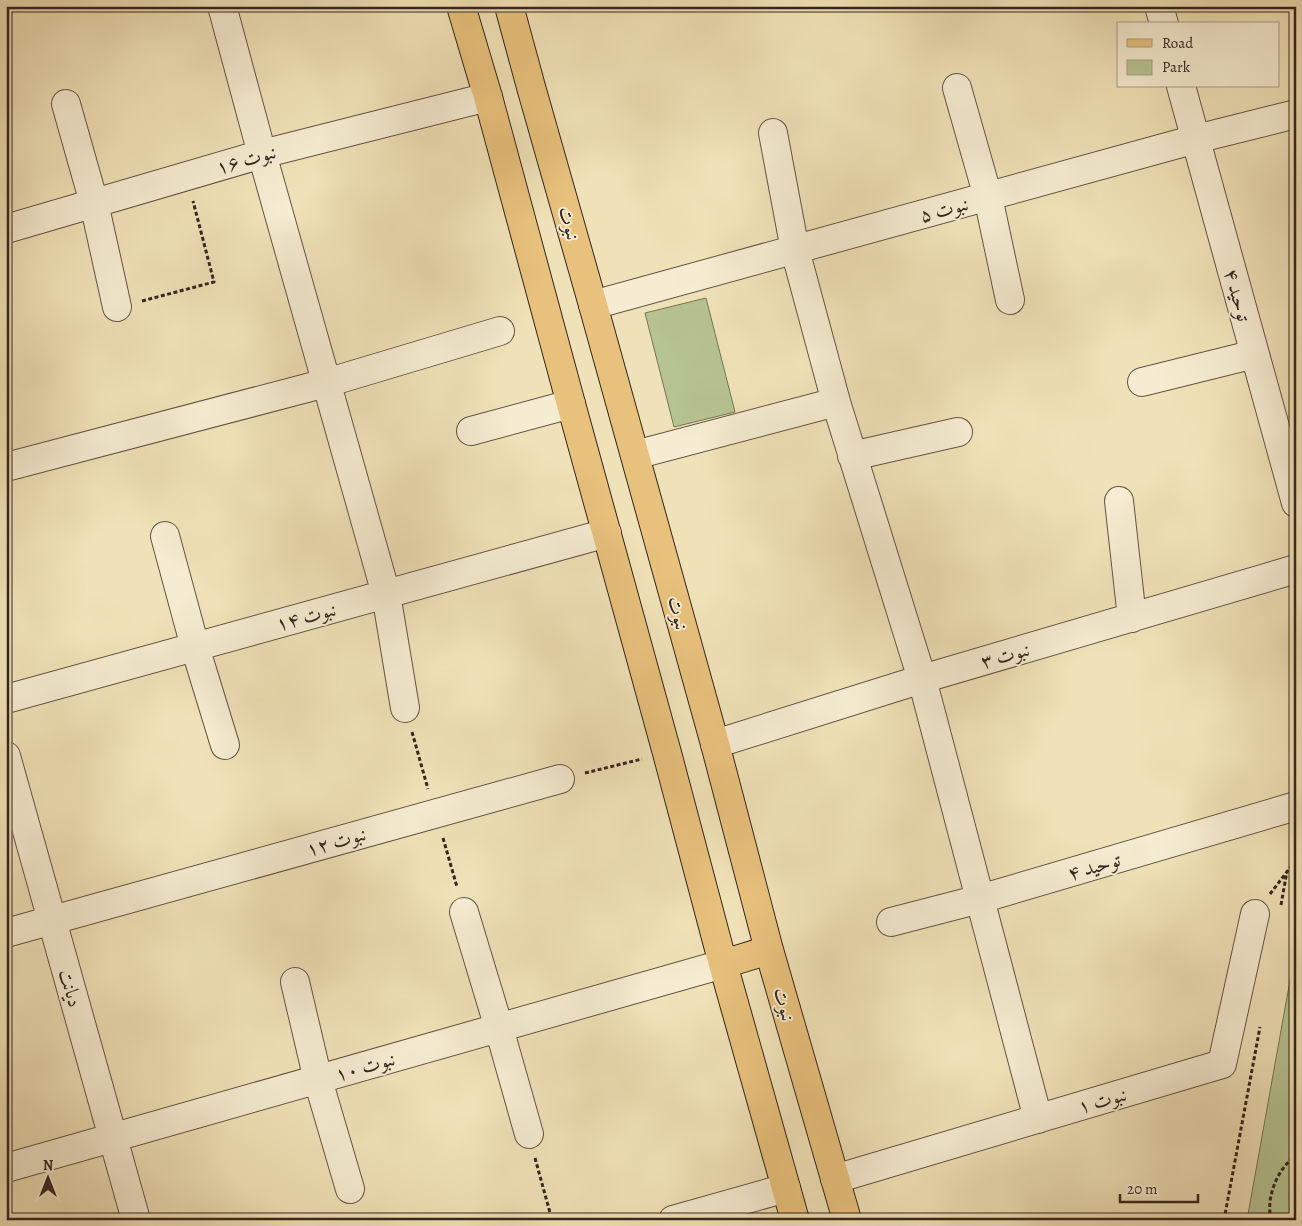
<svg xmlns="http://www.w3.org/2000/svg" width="1302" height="1226" font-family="Alegreya,Amiri,serif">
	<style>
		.green { fill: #b6c492; stroke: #757558 }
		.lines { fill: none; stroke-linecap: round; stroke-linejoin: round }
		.minor-casing { stroke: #635544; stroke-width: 30 }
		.major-casing { stroke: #34261e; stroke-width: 30 }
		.path { stroke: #34261e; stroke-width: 3; stroke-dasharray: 4 2.5; stroke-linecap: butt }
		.minor { stroke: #f5ecd1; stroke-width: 28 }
		.major { stroke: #e8c17c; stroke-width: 28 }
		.labels { text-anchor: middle; stroke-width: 4; stroke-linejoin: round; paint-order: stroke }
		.street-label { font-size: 20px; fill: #34261e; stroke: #f5ecd1 }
	</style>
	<rect width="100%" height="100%" fill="#f0e2b8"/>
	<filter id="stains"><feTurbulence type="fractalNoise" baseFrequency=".004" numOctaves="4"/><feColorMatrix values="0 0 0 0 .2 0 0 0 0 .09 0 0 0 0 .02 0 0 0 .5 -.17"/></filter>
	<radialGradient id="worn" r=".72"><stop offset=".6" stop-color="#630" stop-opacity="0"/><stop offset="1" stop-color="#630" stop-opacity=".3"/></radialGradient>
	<path class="green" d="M 706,298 L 735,412 L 674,427 L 645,313 Z
		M 1296,947 L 1296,1220 L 1247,1220 Z"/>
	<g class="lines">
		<g class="minor-casing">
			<path id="minor" d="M 222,6 L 262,154 L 386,594 L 405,708
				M 1159,6 L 1164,24
				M 1181,86 L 1296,503
				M 957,88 L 988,197 L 1010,300
				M 66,104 L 94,203 L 117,307
				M 773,133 L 795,250 L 836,402 L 922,679 L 1038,1119
				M 6,229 L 262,154 L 488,97
				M 593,305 L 1196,139 L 1296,114
				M 1142,382 L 1255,354
				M 471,431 L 571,404
				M 635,455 L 836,402
				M 852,456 L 958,432
				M 6,467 L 326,383 L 500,331
				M 1119,501 L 1132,618
				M 165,536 L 195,647 L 225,745
				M 6,699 L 607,533
				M 715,744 L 922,679 L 1296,569
				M 6,756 L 136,1220
				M 464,912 L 499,1028 L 529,1134
				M 891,922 L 980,899 L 1296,806
				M 6,933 L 560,779
				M 295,982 L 318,1080 L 350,1189
				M 6,1168 L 723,964
				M 835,1179 L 1222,1064 L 1255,914
				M 673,1220 L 786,1188"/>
		</g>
		<g class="major-casing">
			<path id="major" d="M 461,6 L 488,97 L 571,404 L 667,753 L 723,964 L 795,1220
				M 509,6 L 531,87 L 593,305 L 715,744 L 769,950 L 847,1220
				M 723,964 L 769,950"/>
		</g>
		<path class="path" d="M 142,301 L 214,282 L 193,201
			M 412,732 L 428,789
			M 585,773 L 642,759
			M 443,838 L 457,887
			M 1270,894 L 1296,860
			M 1281,905 L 1287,871
			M 535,1158 L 552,1220
			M 1224,1220 L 1260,1027
			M 1270,1220 C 1270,1212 1269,1203 1271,1196 C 1274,1181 1283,1164 1296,1156"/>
		<use href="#minor" class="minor"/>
		<use href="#major" class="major"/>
	</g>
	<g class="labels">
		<g class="street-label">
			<text transform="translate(246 159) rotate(-16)" y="7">نبوت ۱۶</text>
			<text transform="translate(944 209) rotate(-15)" y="7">نبوت ۵</text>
			<text transform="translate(570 223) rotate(74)" y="7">نبوت</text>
			<text transform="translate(1238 295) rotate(75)" y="7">توحید ۴</text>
			<text transform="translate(679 613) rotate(75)" y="7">نبوت</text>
			<text transform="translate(306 616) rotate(-15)" y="7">نبوت ۱۴</text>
			<text transform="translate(1005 655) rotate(-16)" y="7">نبوت ۳</text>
			<text transform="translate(336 841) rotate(-16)" y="7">نبوت ۱۲</text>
			<text transform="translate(1094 866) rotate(-16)" y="7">توحید ۴</text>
			<text transform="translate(71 988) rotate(74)" y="7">دیانت</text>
			<text transform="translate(785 1004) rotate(74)" y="7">نبوت</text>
			<text transform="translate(365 1066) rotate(-16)" y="7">نبوت ۱۰</text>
			<text transform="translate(1102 1100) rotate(-16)" y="7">نبوت ۱</text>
		</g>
	</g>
	<rect width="1302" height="1226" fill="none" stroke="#f0e2b8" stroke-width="25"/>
	<rect x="8" y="8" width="1287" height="1211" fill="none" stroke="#34261e" stroke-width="2.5"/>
	<rect x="12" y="12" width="1277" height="1201" fill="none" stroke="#34261e"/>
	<rect x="1117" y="22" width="162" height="65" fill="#f5ecd1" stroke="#a89d89"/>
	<rect x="1127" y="39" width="25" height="8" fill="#e8c17c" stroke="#a89d89"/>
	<text x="1162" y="48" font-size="15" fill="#34261e">Road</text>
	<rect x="1127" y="60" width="25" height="15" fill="#b6c492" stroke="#a89d89"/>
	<text x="1162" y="72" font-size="15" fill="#34261e">Park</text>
	<g transform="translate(48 1178)" stroke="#f5ecd1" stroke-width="4" paint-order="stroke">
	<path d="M0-4L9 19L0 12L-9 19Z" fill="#34261e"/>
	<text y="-8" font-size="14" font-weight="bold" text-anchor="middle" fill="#34261e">N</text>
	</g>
	<path d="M1120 1194v8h78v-8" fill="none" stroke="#34261e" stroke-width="2.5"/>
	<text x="1127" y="1194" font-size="15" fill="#34261e" stroke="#f5ecd1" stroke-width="4" paint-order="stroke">20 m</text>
	<rect width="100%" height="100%" filter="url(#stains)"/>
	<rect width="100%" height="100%" fill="url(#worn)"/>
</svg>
